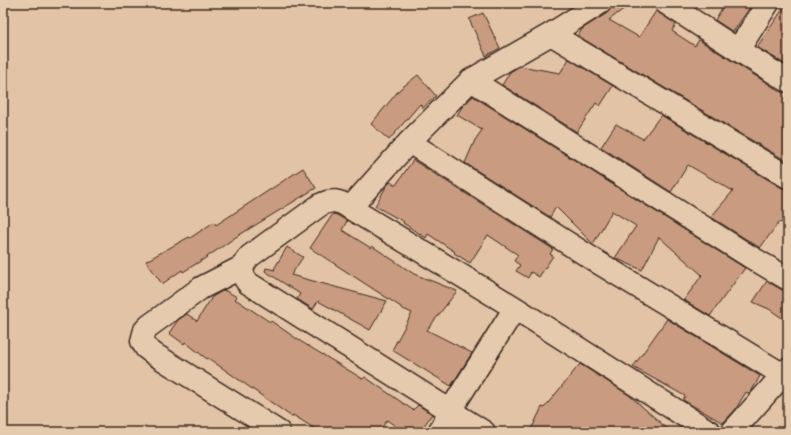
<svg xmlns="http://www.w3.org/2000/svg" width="791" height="435" font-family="'Gochi Hand',sans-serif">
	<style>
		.building { fill: #c99b80; stroke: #3b2a1e }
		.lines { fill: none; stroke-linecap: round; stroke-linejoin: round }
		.minor-casing { stroke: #3b2a1e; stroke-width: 25 }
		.minor { stroke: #e6caad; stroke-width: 22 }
	</style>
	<rect width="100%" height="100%" fill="#e3c3a6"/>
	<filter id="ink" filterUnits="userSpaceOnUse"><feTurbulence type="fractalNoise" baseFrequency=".025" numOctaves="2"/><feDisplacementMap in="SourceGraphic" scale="8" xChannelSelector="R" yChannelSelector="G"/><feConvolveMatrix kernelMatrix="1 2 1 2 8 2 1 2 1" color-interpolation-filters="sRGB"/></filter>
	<g filter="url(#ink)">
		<path class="building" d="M 614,3 L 630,3 L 630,4 L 609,20 L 639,37 L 656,11 L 676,24 L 672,31 L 695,46 L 699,40 L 781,92 L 788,93 L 788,162 L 578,36 L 582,29 L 607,13 Z
			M 725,3 L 753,3 L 733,32 L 715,20 Z
			M 787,3 L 788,3 L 788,66 L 757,47 Z
			M 483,13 L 500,48 L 486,56 L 469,19 Z
			M 569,59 L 613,86 L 600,106 L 596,103 L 577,132 L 502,85 L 510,72 L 520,66 L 560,73 Z
			M 418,75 L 436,96 L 423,108 L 420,104 L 389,140 L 371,124 L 400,89 Z
			M 473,96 L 745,268 L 710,316 L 684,300 L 702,275 L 659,237 L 642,270 L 615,258 L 636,226 L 612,211 L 593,244 L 556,207 L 550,217 L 465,163 L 475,140 L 482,130 L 457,115 L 462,107 Z
			M 661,115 L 782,188 L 788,189 L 788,213 L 781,223 L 779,222 L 760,248 L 711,217 L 733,191 L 688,165 L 671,192 L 601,147 L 616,124 L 643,139 Z
			M 413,160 L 553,249 L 550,254 L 553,256 L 539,277 L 531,272 L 528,278 L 516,271 L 520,265 L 514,261 L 518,255 L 488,235 L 470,263 L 454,253 L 455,252 L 428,234 L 426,238 L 403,223 L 404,222 L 375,206 L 386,187 L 390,182 L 396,185 Z
			M 303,168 L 316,188 L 236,237 L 204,259 L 183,272 L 182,270 L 162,284 L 146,261 L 189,237 L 190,238 L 214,222 L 216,225 Z
			M 333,214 L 337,215 L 347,221 L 342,230 L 371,248 L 372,246 L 414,274 L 457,291 L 427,330 L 472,353 L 451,386 L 392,350 L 412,313 L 401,308 L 401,307 L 310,248 Z
			M 287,247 L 303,257 L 291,275 L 387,301 L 370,330 L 318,301 L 313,309 L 297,299 L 300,294 L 265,271 L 266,268 L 275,270 L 274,269 Z
			M 767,281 L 782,290 L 788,291 L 788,322 L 769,309 L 753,302 Z
			M 224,290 L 237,297 L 235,299 L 270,322 L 271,321 L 300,341 L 363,379 L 365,377 L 413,410 L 418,405 L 432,414 L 420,432 L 403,432 L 387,420 L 379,432 L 320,432 L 293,415 L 292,417 L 208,358 L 207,359 L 185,342 L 184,344 L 169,333 L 178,320 L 187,314 L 197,321 L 212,297 Z
			M 667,319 L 760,376 L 751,392 L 749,394 L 746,392 L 735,410 L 723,423 L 683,400 L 685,396 L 633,367 Z
			M 580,364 L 629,395 L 671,432 L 530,432 L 542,407 L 544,408 Z"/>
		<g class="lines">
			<g class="minor-casing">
				<path id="minor" d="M 600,3 L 551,34 L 471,80 L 409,142 L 350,208 L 515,308 L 710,432
					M 666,3 L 738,50 L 768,3
					M 551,34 L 788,177
					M 738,50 L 788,81
					M 471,80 L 749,256 L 788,279
					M 409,142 L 599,263 L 783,375
					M 350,208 C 339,200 331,199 320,205 L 250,256 C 241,265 240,274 248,283 L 484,432
					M 242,267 L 201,288 L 149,326 L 145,330 L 142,341 L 146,348 L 154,354 L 279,432
					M 439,432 L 450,411 L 515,308
					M 732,432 L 788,369"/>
			</g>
			<use href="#minor" class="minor"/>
		</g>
	</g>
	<rect width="791" height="435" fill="none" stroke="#e6caad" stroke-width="16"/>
	<rect x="8" y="8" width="775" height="419" fill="none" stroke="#3b2a1e" stroke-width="1.5" filter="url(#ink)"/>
</svg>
